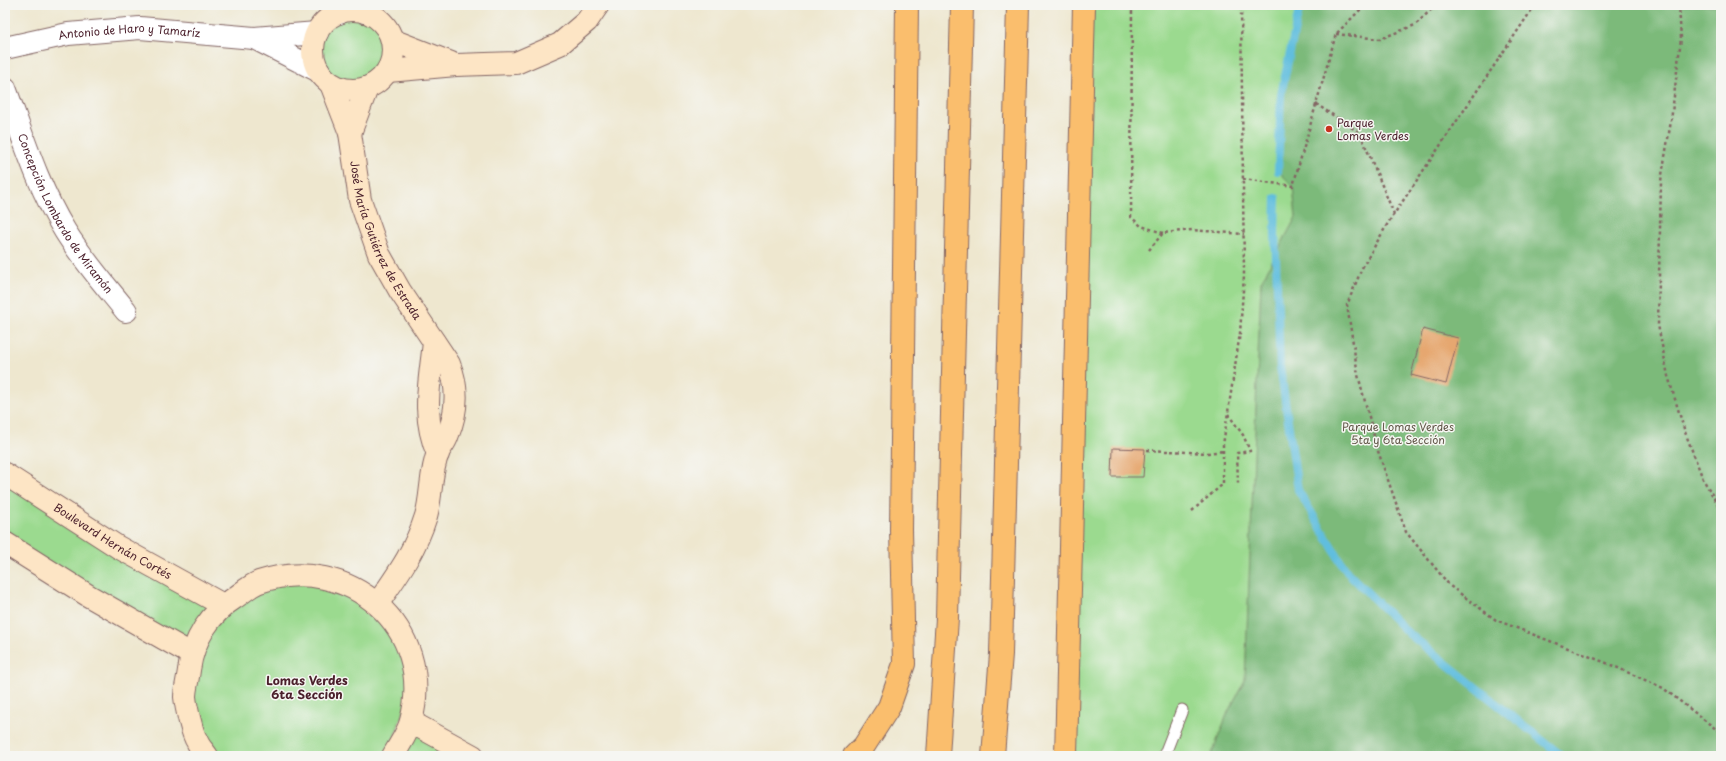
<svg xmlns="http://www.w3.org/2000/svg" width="1726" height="761" font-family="'Playpen Sans',sans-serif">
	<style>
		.green { fill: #9bda8f; stroke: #727c5d }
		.forest { fill: #7cba7a; stroke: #636c52 }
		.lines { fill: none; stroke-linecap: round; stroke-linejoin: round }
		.stream { stroke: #60bede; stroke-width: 8 }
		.building { fill: #e6a770 }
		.lane-casing { stroke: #836564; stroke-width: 13 }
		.street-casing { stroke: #836564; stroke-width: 24 }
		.secondary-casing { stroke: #836564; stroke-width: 24 }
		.highway-casing { stroke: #836564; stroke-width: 24 }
		.path { stroke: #836564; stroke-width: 2.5; stroke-dasharray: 3 3; stroke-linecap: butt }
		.lane { stroke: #fff; stroke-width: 11 }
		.street { stroke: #fff; stroke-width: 22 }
		.secondary { stroke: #fde5c5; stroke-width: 22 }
		.highway { stroke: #fabe6d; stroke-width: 22 }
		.poi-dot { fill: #c8321e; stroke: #f6f6f2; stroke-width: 1.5 }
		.labels { text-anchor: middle; stroke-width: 3; stroke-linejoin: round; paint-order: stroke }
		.street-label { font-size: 11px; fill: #4a1f2b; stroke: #f6f6f2 }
		.poi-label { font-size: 11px; fill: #4a1f2b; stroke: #f6f6f2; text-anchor: start }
		.park-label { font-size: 11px; fill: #625749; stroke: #f6f6f2 }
		.neighbourhood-label { font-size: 12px; font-weight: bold; fill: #4a1f2b; stroke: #f6f6f2 }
	</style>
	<rect width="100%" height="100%" fill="#f6f6f2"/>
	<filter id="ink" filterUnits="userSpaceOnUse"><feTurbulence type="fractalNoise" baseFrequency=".025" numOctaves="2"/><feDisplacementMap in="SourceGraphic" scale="8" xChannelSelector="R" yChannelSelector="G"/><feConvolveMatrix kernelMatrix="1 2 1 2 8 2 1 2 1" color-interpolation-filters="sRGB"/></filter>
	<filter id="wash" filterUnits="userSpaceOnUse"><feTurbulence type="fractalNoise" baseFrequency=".012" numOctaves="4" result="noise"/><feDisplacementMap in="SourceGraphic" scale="16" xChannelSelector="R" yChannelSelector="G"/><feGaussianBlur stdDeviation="0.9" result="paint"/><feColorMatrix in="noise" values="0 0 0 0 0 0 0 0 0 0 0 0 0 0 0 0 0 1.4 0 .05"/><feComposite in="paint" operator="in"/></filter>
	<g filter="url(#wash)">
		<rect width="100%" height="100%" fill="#eee7cf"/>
		<path class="green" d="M 1084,5 L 1721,5 L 1721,756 L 1068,756 Z
			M314 50a40 40 0 1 1 80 0a40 40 0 1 1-80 0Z
			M 5,474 L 220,604 L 188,651 L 5,543 Z
			M 294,580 L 337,586 L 392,631 L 412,686 L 388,756 L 215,756 L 200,734 L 192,691 L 202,638 L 253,590 Z
			M 413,725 L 471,756 L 395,756 Z"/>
		<path class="forest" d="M 1300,5 L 1721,5 L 1721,756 L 1211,756 L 1228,712 L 1245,680 L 1261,282 L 1296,217 L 1293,186 L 1278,171 L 1281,95 Z"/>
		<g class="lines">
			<path class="stream" d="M 1278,171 L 1281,95 L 1300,5
				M 1276,198 L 1275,233 L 1280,366 L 1298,490 L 1347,572 L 1408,633 L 1562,756"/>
		</g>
		<g id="blocks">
			<path class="building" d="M 1423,329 L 1458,338 L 1446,384 L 1411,375 Z
				M 1113,448 L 1145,449 L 1143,477 L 1112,477 Z"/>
		</g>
	</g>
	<g filter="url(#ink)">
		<use href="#blocks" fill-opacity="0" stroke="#836564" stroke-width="1"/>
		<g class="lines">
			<g class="lane-casing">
				<path id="lane" d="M 1164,756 L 1182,710"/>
			</g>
			<g class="street-casing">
				<g id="street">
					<path d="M 365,5 L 365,12"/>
					<path d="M 339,13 L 341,5"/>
					<path d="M 254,38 L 319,71"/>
					<path id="s1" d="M 5,48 L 68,34 L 140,28 L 254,38 L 317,33"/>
					<path id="s2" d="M 5,88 C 23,137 38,187 65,231 C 83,260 105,285 126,311"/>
				</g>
			</g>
			<g class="secondary-casing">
				<g id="secondary">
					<circle cx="353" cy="50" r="40"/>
					<path d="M 392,40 L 451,63"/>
					<path d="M 388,71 L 456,65 L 516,63 L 560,44 L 587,21 L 598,5"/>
					<path id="s3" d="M 331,84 L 350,133 L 360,200 L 379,254 L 400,291 L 449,364 C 459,388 457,413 447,437 C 445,443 440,448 438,453 C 430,472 432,496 426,516 C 415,551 398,574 378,603"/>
					<path d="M 350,133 L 367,88"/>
					<path d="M 434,342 C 430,382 421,415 438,454"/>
					<path id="s4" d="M 5,474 L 118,547 L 223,605"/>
					<path d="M 5,543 L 89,596 L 191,654"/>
					<path d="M 411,722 L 473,756"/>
					<path d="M 207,756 C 204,751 199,747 197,741 C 192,734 186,706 185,697 C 185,689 188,679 189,670 C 193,640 210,613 236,597 C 243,592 251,585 259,582 C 349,552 436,628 411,721 C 408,733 399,745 393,756"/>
				</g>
			</g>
			<g class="highway-casing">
				<path id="highway" d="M 854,756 L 864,746 L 889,707 L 904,664 L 901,530 L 907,5
					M 938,756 L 947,618 L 962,5
					M 993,756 L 1001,654 L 1018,5
					M 1066,756 L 1084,5"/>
			</g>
			<path class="path" d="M 1132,5 L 1131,217 L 1141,226 L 1163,233
				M 1535,5 L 1388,223 L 1362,268 L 1347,305 L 1358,375 L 1378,451 L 1406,532 L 1450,586 L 1496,620 L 1609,664 L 1663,688 L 1721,733
				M 1679,5 L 1681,38 L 1671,121 L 1661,181 L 1658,325 L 1668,376 L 1685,432 L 1703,479 L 1721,510
				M 1336,34 L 1380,39 L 1415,25 L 1436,5
				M 1316,104 L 1360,133 L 1394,214
				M 1243,179 L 1293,186 L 1336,34 L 1365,5
				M 1149,250 L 1163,233 L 1192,230 L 1244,234
				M 1228,414 L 1243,435 L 1250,451 L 1237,453 L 1238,484
				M 1147,450 L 1208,453 L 1223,451
				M 1192,511 L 1223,484 L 1223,445 L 1240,333 L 1244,276 L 1241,5"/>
			<use href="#lane" class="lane"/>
			<use href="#street" class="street"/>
			<use href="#secondary" class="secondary"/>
			<use href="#highway" class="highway"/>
		</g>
	</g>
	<circle class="poi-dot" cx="1329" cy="129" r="4"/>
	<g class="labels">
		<g class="street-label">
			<text dy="4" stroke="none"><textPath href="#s1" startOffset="126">Antonio de Haro y Tamaríz</textPath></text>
			<text dy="4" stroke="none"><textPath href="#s2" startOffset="140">Concepción Lombardo de Miramón</textPath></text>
			<text dy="4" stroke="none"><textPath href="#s3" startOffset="167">José María Gutiérrez de Estrada</textPath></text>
			<text dy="4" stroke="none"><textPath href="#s4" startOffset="127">Boulevard Hernán Cortés</textPath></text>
		</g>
		<g class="poi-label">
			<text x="1337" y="127">Parque<tspan x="1337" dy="13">Lomas Verdes</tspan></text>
		</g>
		<g class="park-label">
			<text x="1398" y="431">Parque Lomas Verdes<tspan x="1398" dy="13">5ta y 6ta Sección</tspan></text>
		</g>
		<g class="neighbourhood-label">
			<text x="307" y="685">Lomas Verdes<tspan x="307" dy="14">6ta Sección</tspan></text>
		</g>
	</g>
	<rect width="1726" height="761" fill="none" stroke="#f6f6f2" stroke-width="20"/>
</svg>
